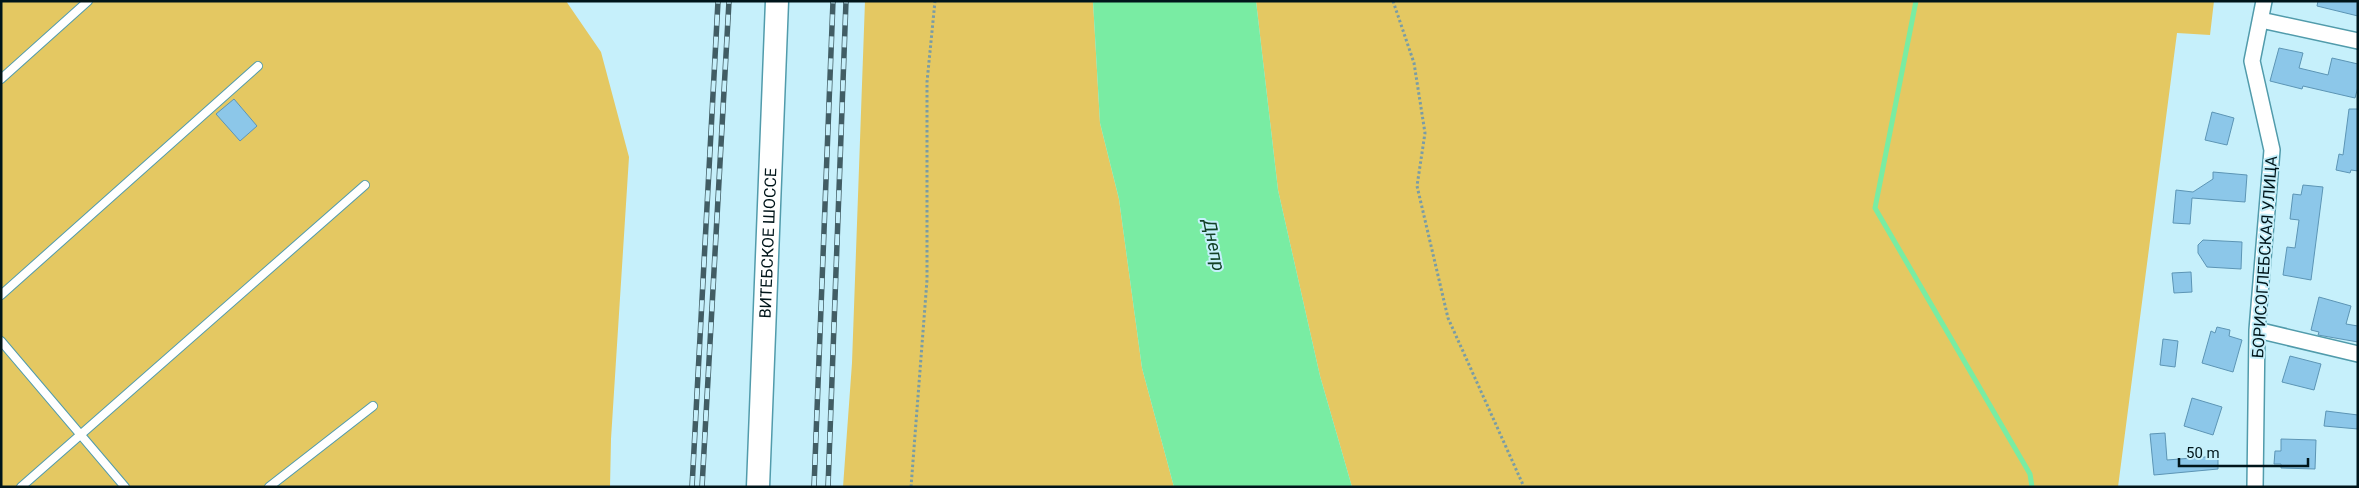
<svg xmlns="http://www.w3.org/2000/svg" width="2359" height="488" font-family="Roboto,sans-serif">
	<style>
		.green { fill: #e4c862 }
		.water { fill: #79eca3 }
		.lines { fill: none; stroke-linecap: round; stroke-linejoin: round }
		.stream { stroke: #79eca3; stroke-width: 5 }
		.building { fill: #8cc7e9; stroke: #5c95b5 }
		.lane-casing { stroke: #519bab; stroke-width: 10 }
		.street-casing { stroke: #519bab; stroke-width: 18 }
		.primary-casing { stroke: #519bab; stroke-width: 25 }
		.path { stroke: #7a9ca5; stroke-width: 3; stroke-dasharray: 2.5 2.5; stroke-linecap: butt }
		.lane { stroke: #fff; stroke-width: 8 }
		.street { stroke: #fff; stroke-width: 15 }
		.primary { stroke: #fff; stroke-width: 22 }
		.rail-casing { stroke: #415d64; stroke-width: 5.5 }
		.rail { stroke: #c6f0fb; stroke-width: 4; stroke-dasharray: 11; stroke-linecap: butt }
		.labels { text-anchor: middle; stroke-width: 4; stroke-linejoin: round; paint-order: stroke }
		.street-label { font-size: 16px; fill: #00151a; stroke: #c6f0fb }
		.water-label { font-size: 18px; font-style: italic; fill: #124125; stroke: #c6f0fb }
	</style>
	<rect width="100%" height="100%" fill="#c6f0fb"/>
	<path class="green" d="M 1,1 L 566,1 L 601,52 L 629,157 L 611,439 L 610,487 L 1,487 Z
		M 865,1 L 1093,1 L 1100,123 L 1119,199 L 1142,368 L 1174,487 L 843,487 L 852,363 Z
		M 1256,1 L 2214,1 L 2210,35 L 2177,33 L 2118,487 L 1352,487 L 1320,376 L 1278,190 Z"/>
	<path class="water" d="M 1093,1 L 1256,1 L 1278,190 L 1320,376 L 1352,487 L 1174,487 L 1142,368 L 1119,199 L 1100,123 Z"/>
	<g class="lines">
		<path class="stream" d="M 1916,1 L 1875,208 L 2030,474 L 2032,487"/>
	</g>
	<path class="building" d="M 2318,1 L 2358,1 L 2358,16 L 2317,6 Z
		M 2279,48 L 2303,53 L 2299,68 L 2328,75 L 2332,58 L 2358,64 L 2358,87 L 2355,98 L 2303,86 L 2302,89 L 2270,81 Z
		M 234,99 L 257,126 L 240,141 L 216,114 Z
		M 2349,109 L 2358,109 L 2358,171 L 2351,170 L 2350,173 L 2336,170 L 2339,154 L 2343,155 Z
		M 2212,112 L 2234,118 L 2227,145 L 2205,140 Z
		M 2213,172 L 2247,175 L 2245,202 L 2192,198 L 2190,224 L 2173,223 L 2176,190 L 2193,192 L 2213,179 Z
		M 2303,185 L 2323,187 L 2311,280 L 2283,275 L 2287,247 L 2295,248 L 2299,220 L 2290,219 L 2293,194 L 2301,195 Z
		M 2203,240 L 2242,242 L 2241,269 L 2207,267 L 2198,253 L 2198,245 Z
		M 2191,272 L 2192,292 L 2174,293 L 2172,273 Z
		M 2319,297 L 2351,306 L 2346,324 L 2358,326 L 2358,342 L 2318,335 L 2319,332 L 2311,330 Z
		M 2217,327 L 2230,330 L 2229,336 L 2242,340 L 2233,372 L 2202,363 L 2211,331 L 2215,333 Z
		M 2163,339 L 2178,341 L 2175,367 L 2160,365 Z
		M 2290,356 L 2321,364 L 2314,390 L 2282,382 Z
		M 2192,398 L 2222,407 L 2213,435 L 2184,426 Z
		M 2326,411 L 2358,415 L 2358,429 L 2324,426 Z
		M 2165,433 L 2167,460 L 2218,456 L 2218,469 L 2154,475 L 2150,434 Z
		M 2281,439 L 2316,440 L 2315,469 L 2281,468 L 2281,464 L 2274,464 L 2275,451 L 2281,451 Z"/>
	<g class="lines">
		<g class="lane-casing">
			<path id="lane" d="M 1,79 L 88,1
				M 1,295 L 258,66
				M 1,341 L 125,487
				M 21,487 L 365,185
				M 269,487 L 373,406"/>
		</g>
		<g class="street-casing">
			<path id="street" d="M 2261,20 L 2358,41
				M 2257,330 L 2358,354
				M 2255,487 L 2257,330 L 2272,150 L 2252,61 L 2264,1"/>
		</g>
		<g class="primary-casing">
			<g id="primary">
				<path id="s1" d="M 758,487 L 777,1"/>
			</g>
		</g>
		<path class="path" d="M 1393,1 L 1414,63 L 1425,133 L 1417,186 L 1448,318 L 1524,487
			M 911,487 L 927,280 L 927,82 L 935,1"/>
		<use href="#lane" class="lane"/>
		<use href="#street" class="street"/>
		<use href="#primary" class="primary"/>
		<g class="rail-casing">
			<path id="rail" d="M 692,487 L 718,1
				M 702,487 L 729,1
				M 814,487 L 833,1
				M 828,487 L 846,1"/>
		</g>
		<use href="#rail" class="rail"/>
	</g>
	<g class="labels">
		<g class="street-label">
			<text dy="6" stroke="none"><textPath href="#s1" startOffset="244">ВИТЕБСКОЕ ШОССЕ</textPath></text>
			<text transform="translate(2264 257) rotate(-86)" y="6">БОРИСОГЛЕБСКАЯ УЛИЦА</text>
		</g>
		<g class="water-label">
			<text transform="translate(1214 245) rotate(79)" y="6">Днепр</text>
		</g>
	</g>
	<rect width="2359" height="488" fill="none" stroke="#00151a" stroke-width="5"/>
	<path d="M2179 458v8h129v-8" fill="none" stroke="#00151a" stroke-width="2.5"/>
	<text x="2186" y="458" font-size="15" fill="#00151a" stroke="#c6f0fb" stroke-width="4" paint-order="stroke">50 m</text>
</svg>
